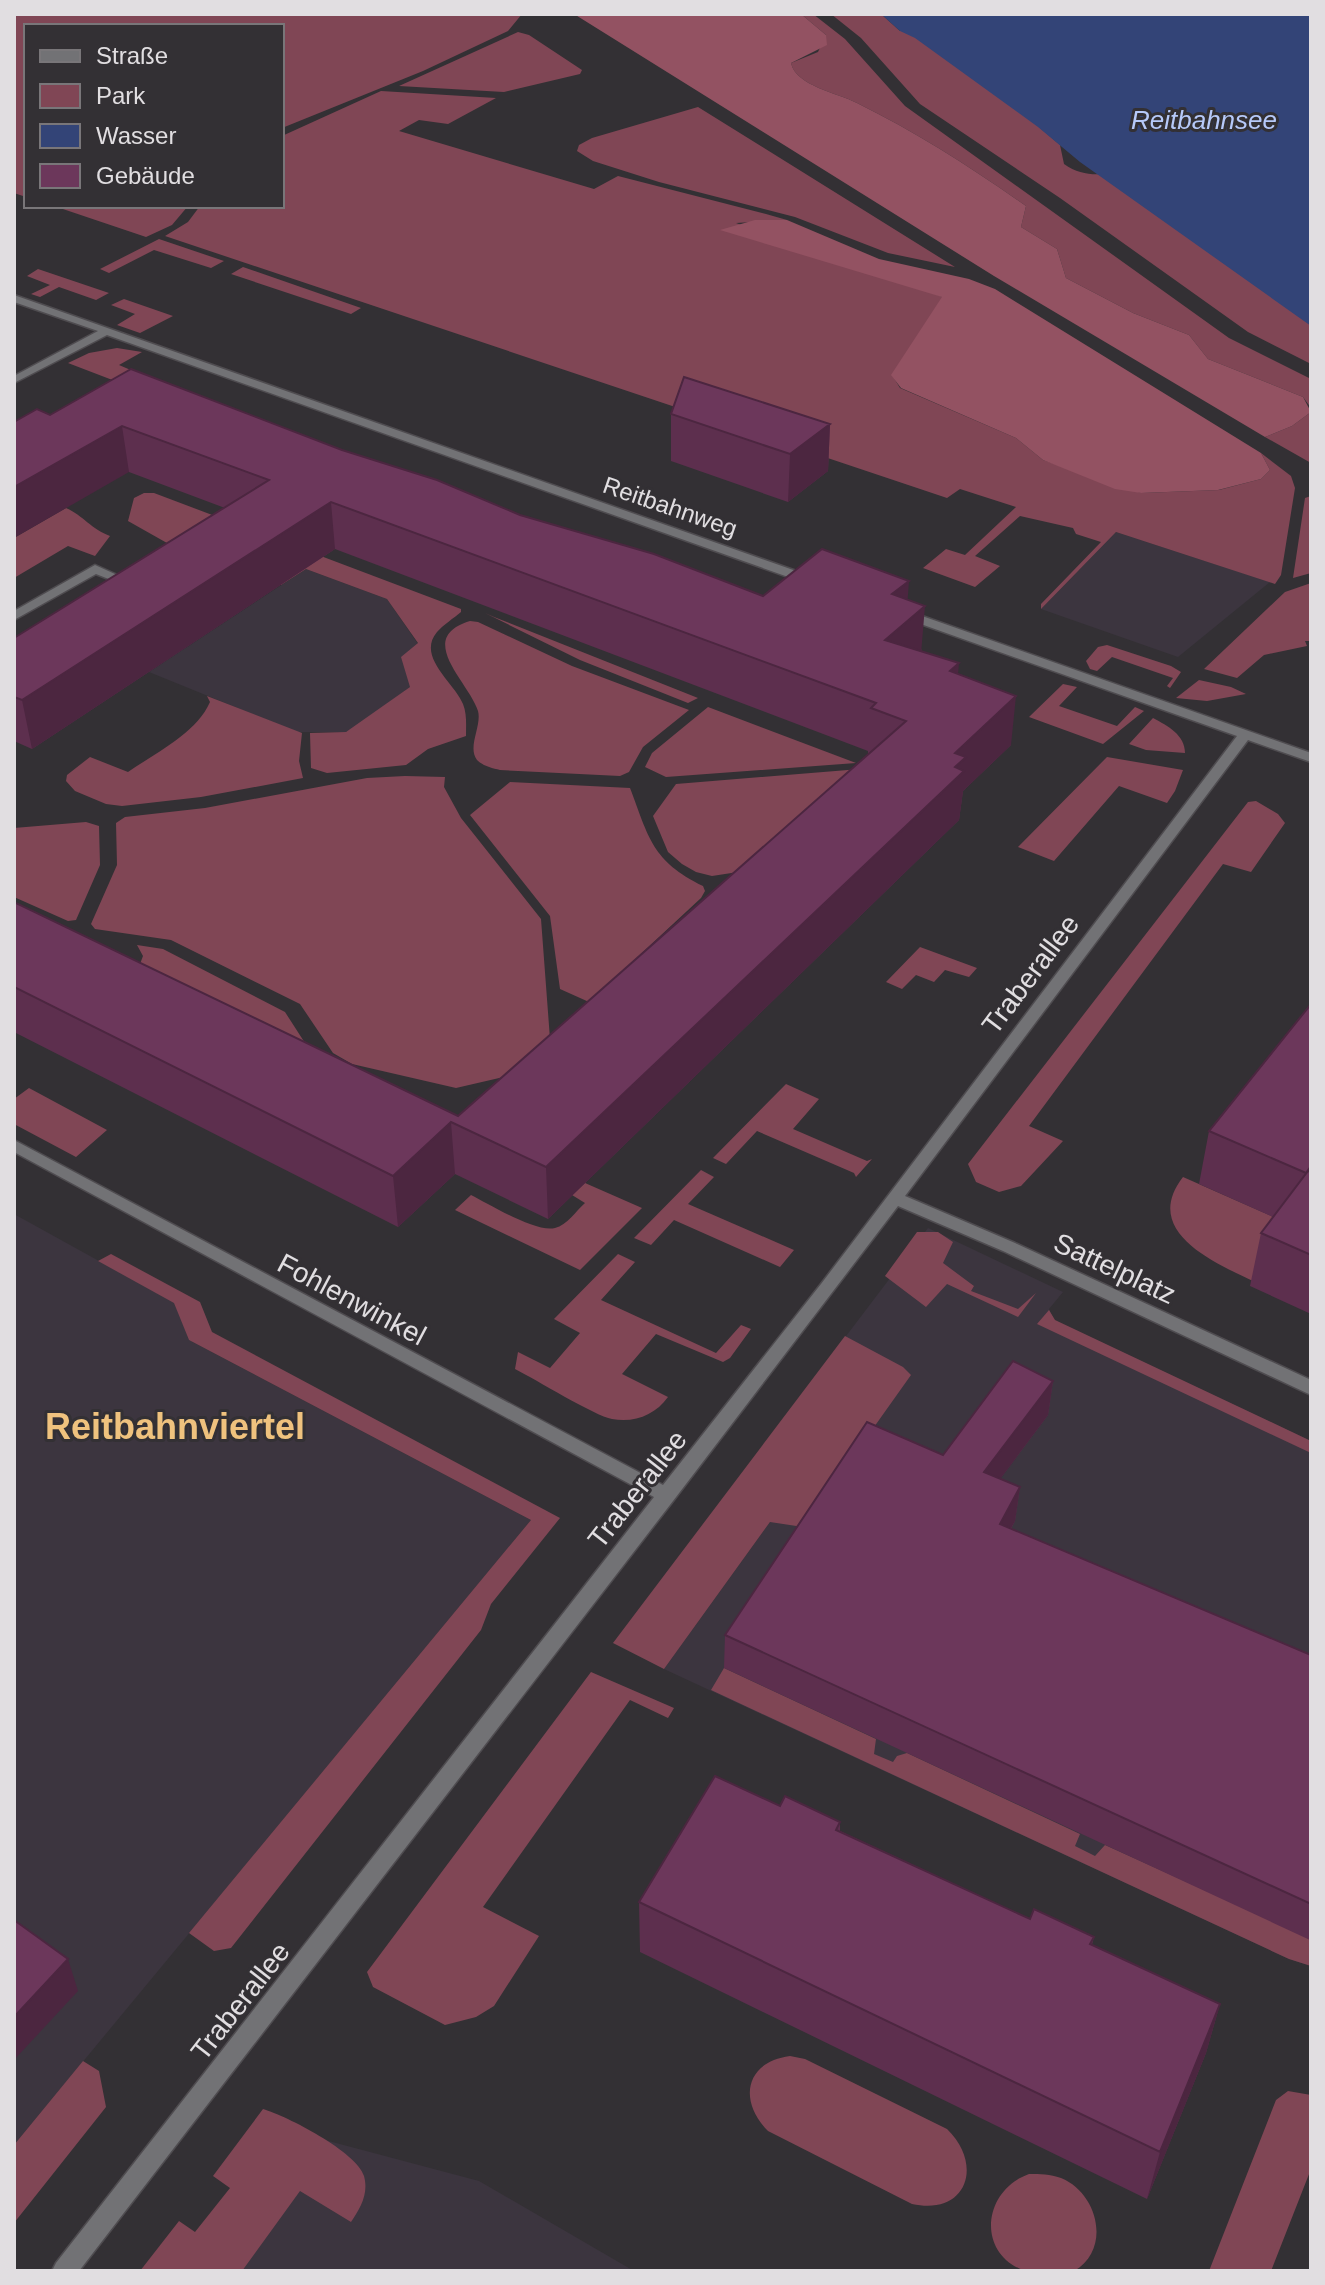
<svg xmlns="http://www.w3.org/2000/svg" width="1325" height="2285" font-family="Helvetica,sans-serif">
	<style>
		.built { fill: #3c353f }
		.green { fill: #804655; fill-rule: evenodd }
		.forest { fill: #935262 }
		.water { fill: #347 }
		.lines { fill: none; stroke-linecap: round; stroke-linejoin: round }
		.minor-casing { stroke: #4f4c50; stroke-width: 3 }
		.minor { fill: #727275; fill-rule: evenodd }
		.wall { fill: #5d2f4e }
		.shaded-wall { fill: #4c2640 }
		.building { fill: #6c375b; stroke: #4c2640; stroke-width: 2 }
		.labels { text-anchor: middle; stroke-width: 6; stroke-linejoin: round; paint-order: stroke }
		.far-street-label { font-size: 24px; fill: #e1dee1; stroke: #333034 }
		.far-water-label { font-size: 26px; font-style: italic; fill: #b6c9f9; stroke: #333034 }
		.street-label { font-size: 28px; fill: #e1dee1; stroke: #333034 }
		.district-label { font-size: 36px; font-weight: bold; fill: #efc27e; stroke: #333034 }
	</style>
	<rect width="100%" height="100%" fill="#333034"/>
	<path class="built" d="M 1116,532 L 1270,582 L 1178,657 L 1041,609 Z
		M 306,569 L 387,599 L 418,644 L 410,687 L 356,727 L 346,732 L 297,732 L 149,672 Z
		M 14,1214 L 175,1303 L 189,1340 L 531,1520 L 14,2145 Z
		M 928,1228 L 1063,1292 L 1049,1309 L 1054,1320 L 1311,1441 L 1311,1966 L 1289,1959 L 664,1669 L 770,1522 L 718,1505 Z
		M 321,2139 L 479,2181 L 634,2271 L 224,2271 Z"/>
	<path class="green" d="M 14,14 L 522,14 L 508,31 L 423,71 L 282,128 L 282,26 L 26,26 L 26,197 L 14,193 Z
		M 801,14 L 813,14 L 845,39 L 905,106 L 1229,338 L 1311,379 L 1311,408 L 1303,397 L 1208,359 L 1189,335 L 1133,313 L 1066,278 L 1057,249 L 1021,227 L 1026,206 C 972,168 916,132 857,103 C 838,93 796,86 791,63 L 818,52 L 826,35 Z
		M 831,14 L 881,14 L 900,31 L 1311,14 L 1311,364 L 1248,332 L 1060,198 L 920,104 L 861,38 ZM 1039,127 L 1129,171 C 1104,174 1085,179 1064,164 L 1060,145 Z
		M 518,32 L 529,35 L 582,70 L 580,74 L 504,92 L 399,86 Z
		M 381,91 L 496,98 L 448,124 L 419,120 L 399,131 L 594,189 L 618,176 L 766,214 L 787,220 L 736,223 L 943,297 L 892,375 L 900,388 L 1016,438 L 1043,460 L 1141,493 L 1219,490 L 1261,479 L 1270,470 L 1261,453 L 1291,476 L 1295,488 L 1281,575 L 1275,584 L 1116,532 L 1041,609 L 1041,604 L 1101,542 L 1076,534 L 1073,528 L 1020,516 L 975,556 L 1000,566 L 975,587 L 923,568 L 946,549 L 965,555 L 1016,507 L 960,489 L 947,498 L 165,236 L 188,222 L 200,206 L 282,206 L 282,136 Z
		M 698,107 L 955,267 L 888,253 L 795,217 L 659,182 L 593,161 L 577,151 L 579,145 L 592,138 Z
		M 54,206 L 188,206 L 172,225 L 146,237 Z
		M 159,239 L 224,261 L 211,268 L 154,250 L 109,273 L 100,269 Z
		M 243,267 L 361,308 L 351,314 L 231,274 Z
		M 38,269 L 109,293 L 96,300 L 59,287 L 40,297 L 31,294 L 50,285 L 27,276 Z
		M 124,299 L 173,316 L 140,333 L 117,325 L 135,314 L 111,305 Z
		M 117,348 L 142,352 L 119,365 L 133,371 L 115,381 L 68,363 L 89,353 Z
		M 1311,412 L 1311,463 L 1265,437 L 1292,426 Z
		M 144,493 L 154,493 L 461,609 L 461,612 C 454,618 443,625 437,632 C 416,657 455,683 463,704 C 467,714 466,725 466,736 L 428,749 L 406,765 L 327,773 L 311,768 L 310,733 L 346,732 L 410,687 L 401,657 L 418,643 L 387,599 L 306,569 L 281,585 L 220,562 L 190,556 L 128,521 L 134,498 Z
		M 1311,496 L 1311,573 L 1293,578 L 1305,498 Z
		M 66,508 C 84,516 91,529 110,536 L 95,556 L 68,546 L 14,578 L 14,538 Z
		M 1311,583 L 1311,641 L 1305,641 L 1307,646 L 1264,655 L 1237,678 L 1204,669 L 1285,592 Z
		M 485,613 L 494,617 L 698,698 L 688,703 L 580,660 Z
		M 470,621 L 478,622 L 572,666 L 689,710 L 643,747 L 629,772 L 620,776 L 500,770 C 492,768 483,766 477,760 C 467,747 482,726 478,711 C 469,682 414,638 470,621 Z
		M 1107,645 L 1171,666 L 1181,672 L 1170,688 L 1167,686 L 1173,678 L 1112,657 L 1097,671 L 1090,669 L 1086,661 L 1098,647 Z
		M 1199,680 L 1231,687 L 1246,694 L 1207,701 L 1176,698 Z
		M 1063,684 L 1077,687 L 1059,706 L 1117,726 L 1135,707 L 1144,711 L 1103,744 L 1029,717 Z
		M 207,696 L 302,733 L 299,761 L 303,778 L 201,797 L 122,806 L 106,804 L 75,791 L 66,781 L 67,775 L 90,757 L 128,772 C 155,753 196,734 210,702 Z
		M 708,707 L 856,763 L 666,777 L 645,767 L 652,753 Z
		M 1153,718 C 1168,726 1185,735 1185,753 L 1146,750 L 1129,744 Z
		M 1107,757 L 1183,770 L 1175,791 L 1167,803 L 1119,786 L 1054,861 L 1018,847 Z
		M 860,769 L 738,872 L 712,876 L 696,872 L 682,864 L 668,852 L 653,816 L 676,784 Z
		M 405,776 L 445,777 L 444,787 L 461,818 L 541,919 L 550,1039 L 512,1075 L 456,1088 L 352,1064 L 333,1053 L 300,1004 L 171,940 L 95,929 L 91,924 L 117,865 L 116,823 L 125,817 L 205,808 L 367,778 Z
		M 510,782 L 630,788 C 649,838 652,861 703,886 L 705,891 L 701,898 L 589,1002 L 560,989 L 550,916 L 470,815 Z
		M 1256,801 L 1278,814 L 1285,823 L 1251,872 L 1223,864 L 1029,1126 L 1063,1141 L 1021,1186 L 999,1192 L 976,1182 L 968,1164 L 1248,802 Z
		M 86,822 L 99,826 L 100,865 L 76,920 L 68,921 L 14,897 L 14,828 Z
		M 137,945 L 163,949 L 285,1012 L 314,1057 L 137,972 L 143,956 Z
		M 920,947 L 977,968 L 969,977 L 945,970 L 934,982 L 916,975 L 902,989 L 886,982 Z
		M 786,1084 L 819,1099 L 793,1129 L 867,1161 L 872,1159 L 856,1177 L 854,1173 L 757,1131 L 726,1164 L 713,1158 Z
		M 29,1088 L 107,1130 L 76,1157 L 14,1124 L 14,1099 Z
		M 701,1170 L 714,1177 L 688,1204 L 794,1250 L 780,1267 L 674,1220 L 651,1245 L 634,1238 Z
		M 1183,1177 L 1294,1226 L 1253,1281 C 1213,1262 1141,1231 1183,1177 Z
		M 585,1183 L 642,1208 L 580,1270 L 455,1210 L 471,1195 C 489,1204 536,1233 555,1228 C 567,1225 576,1211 585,1203 L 572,1195 Z
		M 917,1232 L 938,1232 L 953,1242 L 943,1263 L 974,1286 L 971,1291 L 1018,1309 L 1036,1293 L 1018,1317 L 947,1284 L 926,1307 L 885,1276 Z
		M 111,1254 L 200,1302 L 212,1332 L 560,1518 L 491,1604 L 481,1630 L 231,1948 L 214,1951 L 189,1933 L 531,1520 L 189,1340 L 174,1303 L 98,1261 Z
		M 618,1254 L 635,1262 L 601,1300 L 716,1353 L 741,1325 L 751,1329 L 730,1358 L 723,1362 L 656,1334 L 622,1374 L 668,1397 C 655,1415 635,1423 612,1419 C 595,1416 535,1379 515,1369 L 518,1352 L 550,1368 L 580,1333 L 554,1319 Z
		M 1049,1310 L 1055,1320 L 1311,1441 L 1311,1453 L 1037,1324 Z
		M 845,1336 L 903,1367 L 911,1375 L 803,1527 L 770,1522 L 664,1669 L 613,1643 Z
		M 724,1668 L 876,1739 L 874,1754 L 893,1762 L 897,1756 L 907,1753 L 1080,1834 L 1075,1846 L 1095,1856 L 1105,1845 L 1311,1938 L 1311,1966 L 1289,1959 L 711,1690 Z
		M 591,1672 L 674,1708 L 668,1718 L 630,1700 L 483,1907 L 539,1936 L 494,2006 L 476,2017 L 445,2025 L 373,1987 L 367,1972 Z
		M 790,2056 L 805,2059 L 947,2129 C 984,2165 967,2216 912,2204 L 768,2131 C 738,2101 745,2062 790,2056 Z
		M 83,2061 L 99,2071 L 106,2107 L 14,2223 L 14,2145 Z
		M 1288,2091 L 1311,2095 L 1311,2169 L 1271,2271 L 1209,2271 L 1276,2100 Z
		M 263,2109 C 287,2116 357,2152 364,2176 C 369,2194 360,2209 351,2222 L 300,2191 L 242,2271 L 140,2271 L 179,2221 L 195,2232 L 230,2188 L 213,2176 Z
		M 1029,2174 C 1040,2174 1050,2174 1061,2178 C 1098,2193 1112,2249 1074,2271 C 1059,2271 1037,2275 1023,2270 C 977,2253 982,2191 1029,2174 Z"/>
	<path class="forest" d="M 574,14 L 801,14 L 826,35 L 827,45 L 791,63 C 796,86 838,93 857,103 C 916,132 972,168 1026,206 L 1021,227 L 1057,249 L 1066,278 L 1133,313 L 1189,335 L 1208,359 L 1303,397 L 1311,412 L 1292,426 L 1265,437 L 994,276 Z
		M 755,220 L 787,220 L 879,259 L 969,279 L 995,289 L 1261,453 L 1270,470 L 1261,479 L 1218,490 L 1141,493 L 1115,489 L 1043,460 L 1016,438 L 901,388 L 891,375 L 942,297 L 720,230 Z"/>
	<path class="water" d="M 881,14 L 1311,14 L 1311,326 L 1080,162 L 1038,127 L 915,38 L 900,31 Z"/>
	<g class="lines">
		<g class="minor-casing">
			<path id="minor" d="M 14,295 L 816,578 L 818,581 L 812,585 L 808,584 L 107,335 L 14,383 L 14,376 L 98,331 L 14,302 Z
				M 95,565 L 135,583 L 129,587 L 96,574 L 14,620 L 14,611 Z
				M 905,610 L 1311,753 L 1311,762 L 1248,740 L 905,1196 L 1015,1243 L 1311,1380 L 1311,1395 L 1003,1251 L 898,1206 L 673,1501 L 79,2271 L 52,2271 L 56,2263 L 654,1497 L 14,1152 L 14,1140 L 663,1485 L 821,1284 L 1237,736 L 901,617 L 899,614 Z"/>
		</g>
		<use href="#minor" class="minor"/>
	</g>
	<path class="wall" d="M 671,414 L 830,424 L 828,471 L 788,502 L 671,461 Z
		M 50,415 L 342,450 L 520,515 L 763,596 L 908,600 L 922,652 L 958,674 L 1011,745 L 963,791 L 959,820 L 548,1219 L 455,1174 L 398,1227 L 14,1032 L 14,902 L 458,1116 L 868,754 L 868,751 L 335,549 L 32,749 L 14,741 L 14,638 L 225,508 L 129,472 Z
		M 1311,1004 L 1311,1314 L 1250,1286 L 1261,1233 L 1273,1217 L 1199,1184 L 1209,1131 Z
		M 1053,1381 L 1048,1415 L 1000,1479 L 1020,1487 L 1015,1521 L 1011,1529 L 1311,1655 L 1310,1940 L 724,1668 L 725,1635 L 943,1455 Z
		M 780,1806 L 840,1822 L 840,1831 L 1030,1919 L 1094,1937 L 1092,1945 L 1220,2004 L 1206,2053 L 1147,2199 L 640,1952 L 639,1902 Z"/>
	<path class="shaded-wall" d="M 830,424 L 828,471 L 788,502 L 790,454 Z
		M 122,426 L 129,472 L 14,538 L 14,487 Z
		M 331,502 L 335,549 L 32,749 L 22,700 Z
		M 909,581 L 906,622 L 925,606 L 921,654 L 885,640 L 892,594 Z
		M 959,663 L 955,712 L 950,671 Z
		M 1016,696 L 1011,745 L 963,791 L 959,820 L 548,1219 L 546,1167 L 955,753 Z
		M 451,1122 L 455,1174 L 398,1227 L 393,1176 Z
		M 1053,1381 L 1048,1415 L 980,1506 L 984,1472 Z
		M 1020,1487 L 1015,1521 L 995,1557 L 1000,1524 Z
		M 68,1959 L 78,1991 L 14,2060 L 14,2017 Z
		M 1220,2004 L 1206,2053 L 1147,2199 L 1160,2152 Z"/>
	<path class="building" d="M 131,369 L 342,450 L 437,480 L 520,515 L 654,554 L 763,596 L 822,549 L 909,581 L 892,594 L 925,606 L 885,640 L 959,663 L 950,671 L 1016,696 L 955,753 L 966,757 L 955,767 L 964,771 L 546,1167 L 451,1122 L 393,1176 L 14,987 L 14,902 L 458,1116 L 906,721 L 871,708 L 876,703 L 331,502 L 22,700 L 14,697 L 14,638 L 269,480 L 122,426 L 14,487 L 14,422 L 37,409 L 50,415 Z
		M 684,377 L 830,424 L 790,454 L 671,414 Z
		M 1311,1004 L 1311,1166 L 1306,1173 L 1209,1131 Z
		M 1308,1171 L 1311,1172 L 1311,1255 L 1261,1233 Z
		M 1013,1361 L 1053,1381 L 984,1472 L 1020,1487 L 1000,1524 L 1311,1655 L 1311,1904 L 725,1635 L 867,1422 L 943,1455 Z
		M 715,1776 L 780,1806 L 785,1796 L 840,1822 L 836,1830 L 1030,1919 L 1034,1909 L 1094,1937 L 1090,1944 L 1220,2004 L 1160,2152 L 639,1902 Z
		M 14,1920 L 68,1959 L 14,2017 Z"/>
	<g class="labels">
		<g class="far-street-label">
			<text transform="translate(670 507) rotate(19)" y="8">Reitbahnweg</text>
		</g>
		<g class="far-water-label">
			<text x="1204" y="129">Reitbahnsee</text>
		</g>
		<g class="street-label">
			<text transform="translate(1030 974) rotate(-53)" y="10">Traberallee</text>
			<text transform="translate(1115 1268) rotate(25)" y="10">Sattelplatz</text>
			<text transform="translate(352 1299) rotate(28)" y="10">Fohlenwinkel</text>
			<text transform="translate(637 1489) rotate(-52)" y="10">Traberallee</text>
			<text transform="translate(240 2001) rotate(-52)" y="10">Traberallee</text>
		</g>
		<g class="district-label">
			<text x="175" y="1439">Reitbahnviertel</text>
		</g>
	</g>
	<rect width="1325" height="2285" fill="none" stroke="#e1dee1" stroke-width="32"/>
	<rect x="24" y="24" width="260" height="184" fill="#333034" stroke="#797679" stroke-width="2"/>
	<rect x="40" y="50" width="40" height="12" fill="#727275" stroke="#797679" stroke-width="2"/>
	<text x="96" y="64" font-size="24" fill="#e1dee1">Straße</text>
	<rect x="40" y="84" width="40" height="24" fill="#804655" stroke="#797679" stroke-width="2"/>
	<text x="96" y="104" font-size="24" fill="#e1dee1">Park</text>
	<rect x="40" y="124" width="40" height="24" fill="#334477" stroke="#797679" stroke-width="2"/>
	<text x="96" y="144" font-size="24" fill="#e1dee1">Wasser</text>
	<rect x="40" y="164" width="40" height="24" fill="#6c375b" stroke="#797679" stroke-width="2"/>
	<text x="96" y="184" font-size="24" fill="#e1dee1">Gebäude</text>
</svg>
